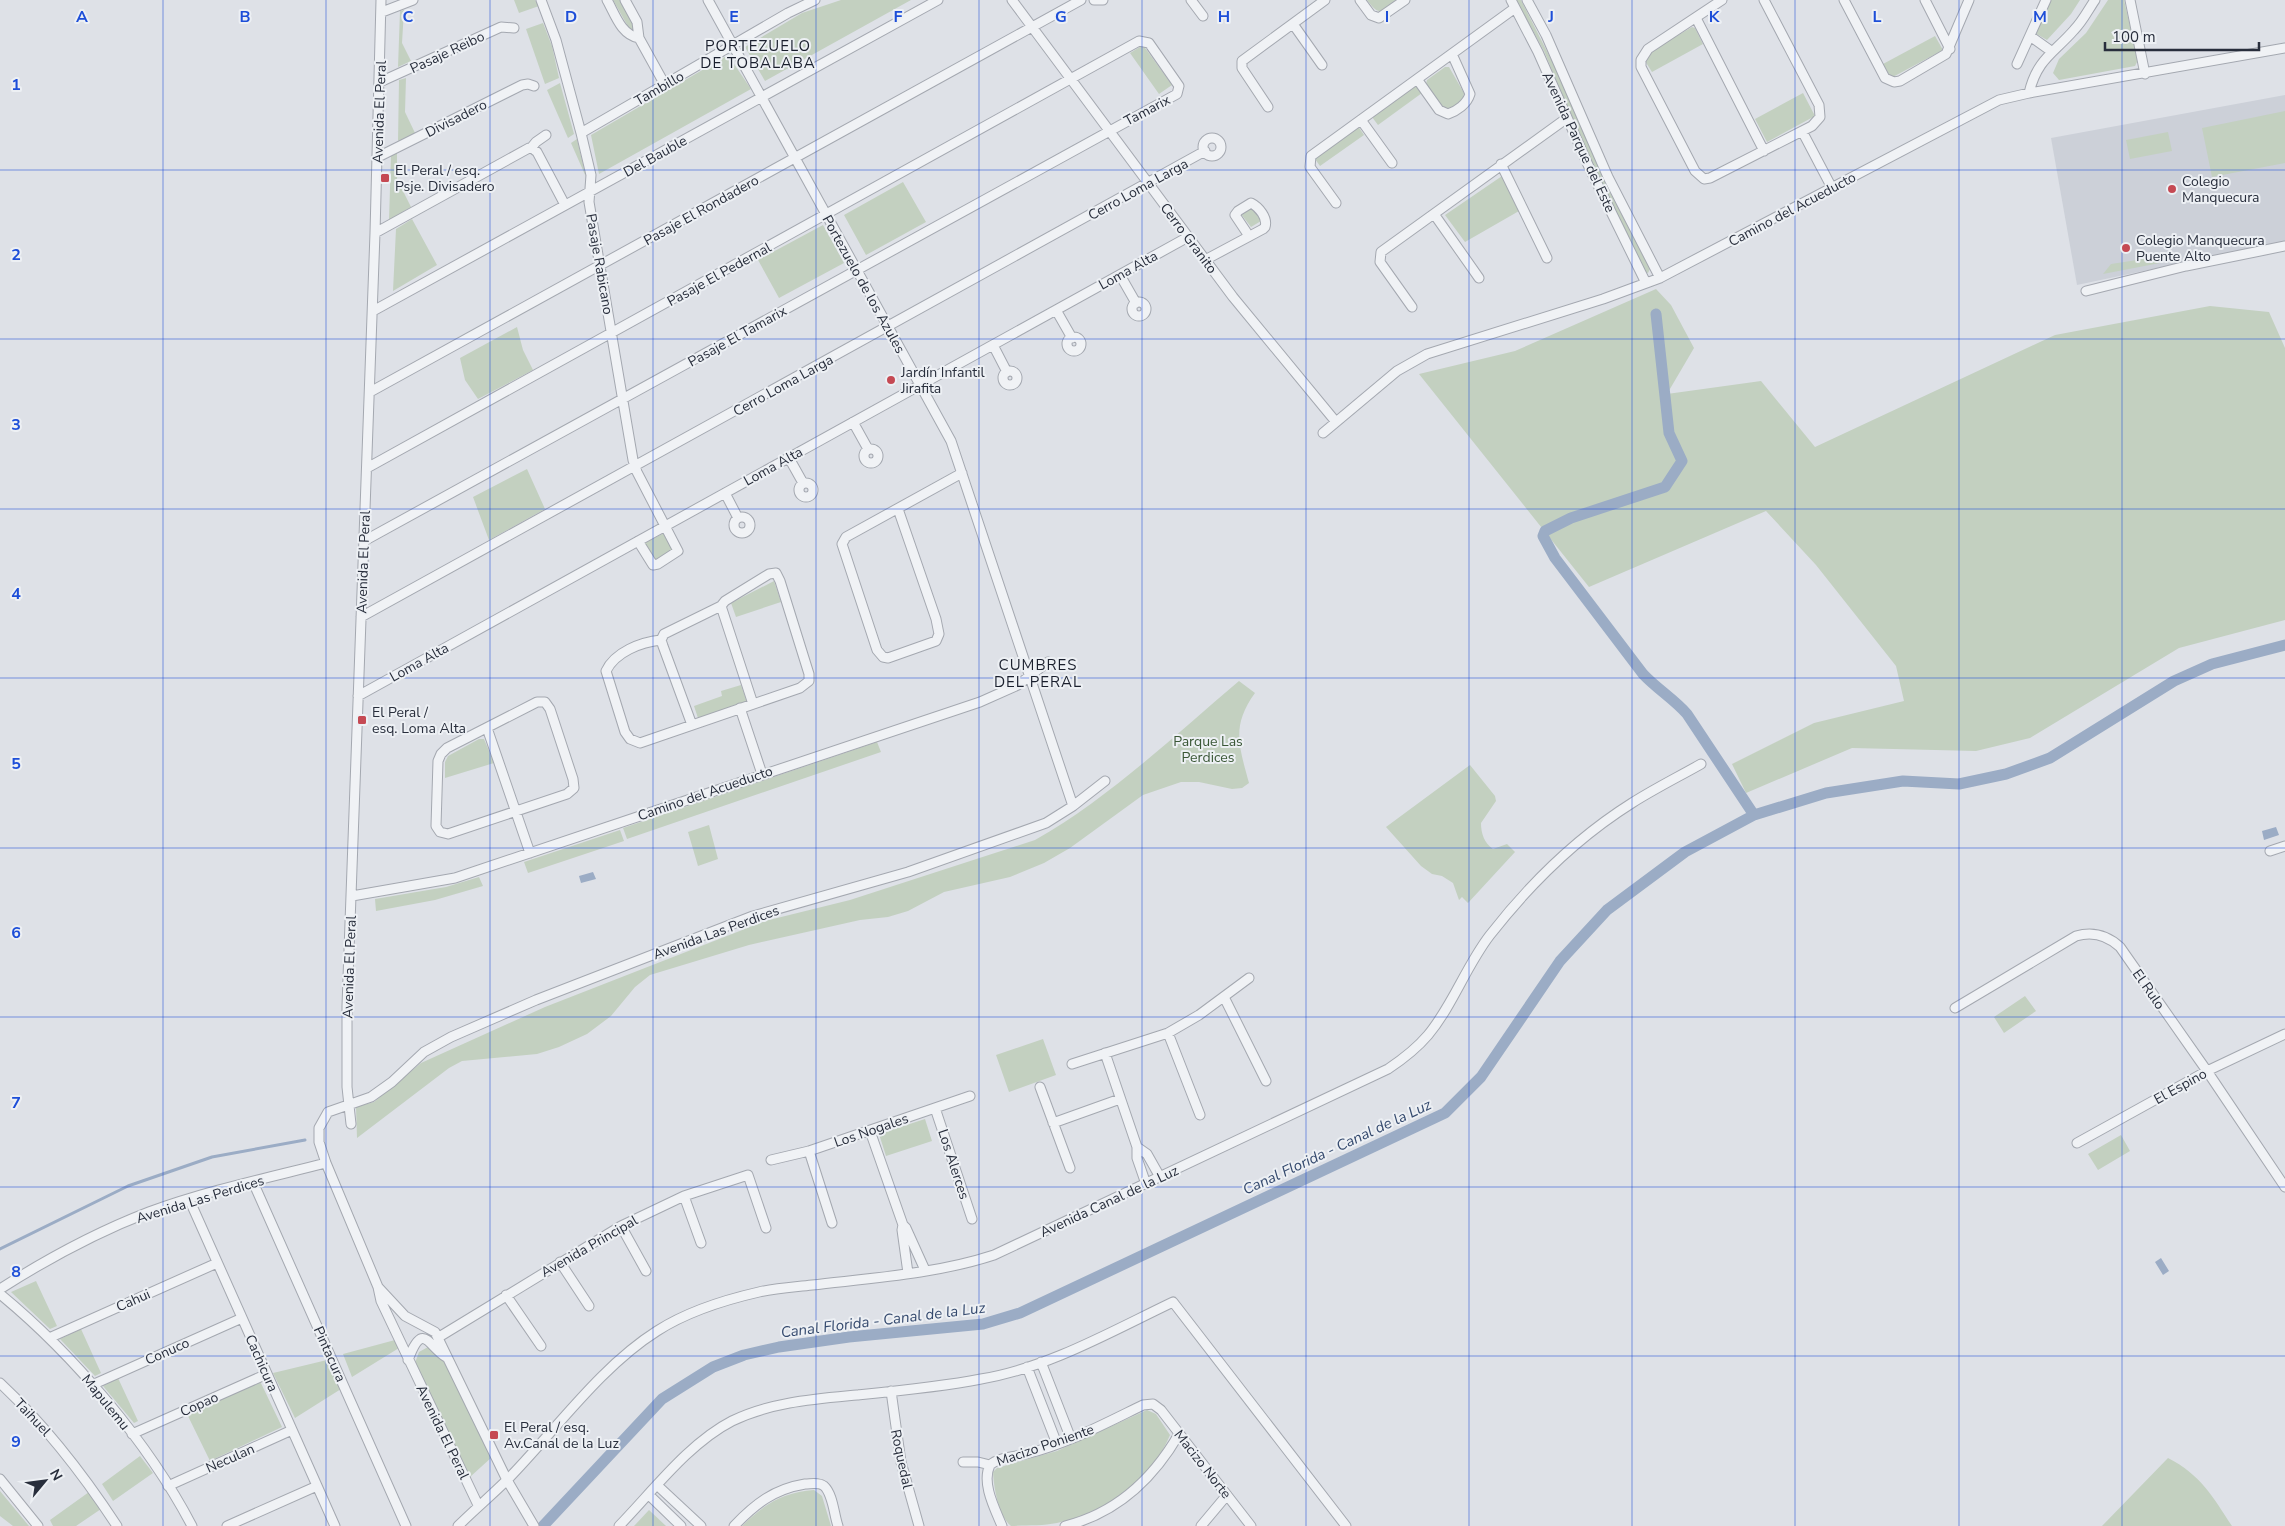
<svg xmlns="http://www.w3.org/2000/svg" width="2285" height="1526" font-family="'Nunito Sans',sans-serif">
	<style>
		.built { fill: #ccd0d8 }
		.green { fill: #c3d0c0 }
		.water { fill: #9bacc5 }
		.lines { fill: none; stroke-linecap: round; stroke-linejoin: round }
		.stream { stroke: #9bacc5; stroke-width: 3 }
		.canal { stroke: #9bacc5; stroke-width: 11 }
		.minor-casing { stroke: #a4a8b0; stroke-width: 11 }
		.minor { stroke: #f0f2f5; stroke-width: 9 }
		.grid { fill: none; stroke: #1d4ed8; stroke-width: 1; stroke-opacity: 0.55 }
		.poi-dot { fill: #c54953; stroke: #edf0f4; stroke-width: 2 }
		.labels { text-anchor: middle; stroke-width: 4; stroke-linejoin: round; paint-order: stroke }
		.street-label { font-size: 14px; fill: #282e3c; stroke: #edf0f4 }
		.poi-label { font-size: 14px; fill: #282e3c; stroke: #edf0f4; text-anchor: start }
		.park-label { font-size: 14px; fill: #3a5736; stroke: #edf0f4 }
		.neighbourhood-label { font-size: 15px; letter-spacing: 1px; fill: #1a1f2d; stroke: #edf0f4 }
		.water-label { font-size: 15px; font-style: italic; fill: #354a6e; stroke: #edf0f4 }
		.grid-label { font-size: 16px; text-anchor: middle; font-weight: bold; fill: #1d4ed8; stroke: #edf0f4; stroke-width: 4; stroke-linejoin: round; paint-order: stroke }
	</style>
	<rect width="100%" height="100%" fill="#dee1e7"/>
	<path class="built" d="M 2285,95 L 2285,241 L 2077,285 L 2051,138 Z"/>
	<path class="green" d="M 514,0 L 535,0 L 539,6 L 519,13 Z
		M 613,0 L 620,0 L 635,26 L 634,33 L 630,30 Z
		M 841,0 L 911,0 L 765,81 L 745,47 L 802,13 Z
		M 1367,0 L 1398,0 C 1383,11 1380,18 1367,0 Z
		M 1516,0 L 1521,0 L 1566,89 L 1603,179 L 1650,269 L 1648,273 L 1645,272 L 1584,146 L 1544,51 Z
		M 2050,0 L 2080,0 L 2071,14 L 2047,40 L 2035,33 Z
		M 2108,0 L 2124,0 L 2138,60 L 2135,66 L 2059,80 L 2053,73 L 2059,59 L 2086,33 Z
		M 404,10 L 402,43 L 411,61 L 398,67 L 400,11 Z
		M 543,23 L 552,46 L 559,78 L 545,84 L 526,29 Z
		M 1692,27 L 1695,28 L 1703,44 L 1652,72 L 1645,61 L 1646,54 Z
		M 1935,36 L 1943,50 L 1891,78 L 1883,64 Z
		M 1143,45 L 1172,85 L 1159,94 L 1130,53 Z
		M 728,55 L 751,89 L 599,174 L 591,135 Z
		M 1445,67 L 1449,67 L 1464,93 L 1463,102 L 1451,110 L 1444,111 L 1426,84 L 1427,80 Z
		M 406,78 L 405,112 L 415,133 L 398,141 L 399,80 Z
		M 560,83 L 574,134 L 568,138 L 547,90 Z
		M 1416,85 L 1422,93 L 1378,125 L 1372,117 Z
		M 1803,93 L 1815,116 L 1767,142 L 1755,119 Z
		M 2285,111 L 2285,163 L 2212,177 L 2202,128 Z
		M 1358,126 L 1364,135 L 1320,166 L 1315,159 Z
		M 2168,132 L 2172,151 L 2130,159 L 2126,140 Z
		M 577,139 L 586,177 L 571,143 Z
		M 397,153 L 397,179 L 411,207 L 389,220 L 391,156 Z
		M 1502,176 L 1519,211 L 1465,242 L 1445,215 Z
		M 903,182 L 926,222 L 866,255 L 844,215 Z
		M 1252,207 L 1261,221 L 1251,227 L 1241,214 Z
		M 412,219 L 437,265 L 393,291 L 396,229 Z
		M 823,225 L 844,263 L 779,298 L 758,260 Z
		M 2150,258 L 2160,263 L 2103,274 L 2111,264 Z
		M 1656,289 L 1671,305 L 1694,348 L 1667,394 L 1761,381 L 1815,447 L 2055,335 L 2210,306 L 2269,312 L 2285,348 L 2285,620 L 2179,648 L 2030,738 L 1976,751 L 1852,748 L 1746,793 L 1732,764 L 1814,723 L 1904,701 L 1896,666 L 1816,565 L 1766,511 L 1589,587 L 1419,374 L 1515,351 Z
		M 517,327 L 523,350 L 533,370 L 478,399 L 465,380 L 460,358 Z
		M 527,469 L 545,509 L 489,540 L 473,497 Z
		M 666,532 L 675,551 L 653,563 L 643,544 Z
		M 774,581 L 781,602 L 736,617 L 731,603 Z
		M 1239,681 L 1255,693 C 1231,726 1239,746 1249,783 L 1242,788 L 1232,789 L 1199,782 L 1181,782 L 1143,795 L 1070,848 L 1044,863 L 1010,877 L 944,892 L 908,911 L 888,917 L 860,920 L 749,945 L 650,975 L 635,987 L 611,1016 L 587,1034 L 559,1047 L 537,1054 L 462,1061 L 449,1068 L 357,1138 L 356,1107 L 374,1102 L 421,1063 L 545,1007 L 765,921 L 850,900 L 1035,840 C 1108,799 1175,735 1239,681 Z
		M 741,685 L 747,702 L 698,718 L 694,706 L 722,696 L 721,691 Z
		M 479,739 L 484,739 L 494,763 L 445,778 L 445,762 L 448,756 Z
		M 877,742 L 881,752 L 627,839 L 623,828 Z
		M 1470,765 L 1495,796 L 1496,801 L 1481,823 C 1481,833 1484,843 1493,849 L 1507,844 L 1515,852 L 1468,903 L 1462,897 L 1459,900 L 1453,883 L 1442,876 L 1432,874 L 1421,866 L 1386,827 Z
		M 709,825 L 718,859 L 698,866 L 688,832 Z
		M 620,830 L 624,841 L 528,873 L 524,862 Z
		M 479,877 L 483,886 L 435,900 L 376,911 L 375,899 L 446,887 Z
		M 2025,996 L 2036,1011 L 2004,1033 L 1994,1017 Z
		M 1043,1039 L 1056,1075 L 1009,1092 L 996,1055 Z
		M 925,1119 L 932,1141 L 886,1156 L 879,1134 Z
		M 2121,1135 L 2130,1151 L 2098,1170 L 2088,1154 Z
		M 36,1281 L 57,1326 L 50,1329 L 11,1292 Z
		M 81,1329 L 101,1373 L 95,1376 L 60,1339 Z
		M 395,1340 L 399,1348 L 352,1377 L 343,1354 Z
		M 428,1347 L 446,1362 L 492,1457 L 470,1477 L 415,1363 L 419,1352 Z
		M 327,1360 L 341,1389 L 295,1418 L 273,1373 Z
		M 118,1378 L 138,1421 L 134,1423 L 103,1386 Z
		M 259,1379 L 282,1427 L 210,1461 L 187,1414 Z
		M 1147,1410 L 1156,1414 L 1170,1435 C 1152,1480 1104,1513 1057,1523 C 1042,1526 1027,1525 1011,1526 C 998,1515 994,1488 993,1472 L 997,1468 L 1057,1451 Z
		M 140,1456 L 153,1473 L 113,1501 L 102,1484 Z
		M 2168,1458 C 2201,1475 2213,1497 2232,1526 L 2102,1526 Z
		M 814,1490 L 822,1496 L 831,1526 L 742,1526 C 763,1505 783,1492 814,1490 Z
		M 0,1491 L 29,1526 L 13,1526 L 0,1516 Z
		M 89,1492 L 101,1509 L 76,1526 L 53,1526 L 50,1520 Z
		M 649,1510 L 666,1526 L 634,1526 Z"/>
	<path class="water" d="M 2276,827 L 2279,835 L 2264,840 L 2262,831 Z
		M 593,872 L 596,879 L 581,883 L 579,876 Z
		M 2161,1258 L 2169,1271 L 2163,1275 L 2155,1262 Z"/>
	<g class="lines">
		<path class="stream" d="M 0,1249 L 128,1186 L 212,1157 L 305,1140"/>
		<path class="canal" d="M 1656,314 L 1669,433 L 1682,461 L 1665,487 L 1571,518 L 1545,531 L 1543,536 L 1555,558 L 1643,674 C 1657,689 1674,699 1687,714 L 1754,815
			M 543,1526 L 662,1399 L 713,1367 L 744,1355 L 779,1347 L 849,1337 L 983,1324 L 1020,1313 L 1445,1113 L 1481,1077 L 1560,961 L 1607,910 L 1685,852 L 1754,815 L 1826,793 L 1903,781 L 1959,784 L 2006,774 L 2050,758 L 2174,681 L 2212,664 L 2285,645"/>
		<g class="minor-casing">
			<path id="minor" d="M 541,0 L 556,40 L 581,133 L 591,175 L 589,202 L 633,460 L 637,472 L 678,551 L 658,564 L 653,565 L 638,541
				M 607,0 C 615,14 621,35 639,38
				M 625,0 L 637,22 L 639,38 L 665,85
				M 708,0 L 951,441 L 1073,806
				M 1012,0 L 1233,297 L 1336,422
				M 1094,0 L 1103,0
				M 1191,0 L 1203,16
				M 1360,0 L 1371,15 L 1379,18 L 1405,0
				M 1511,0 L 1538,52 L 1589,167 L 1646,283
				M 1527,0 L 1546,35 L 1608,177 L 1660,278
				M 1722,0 L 1648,49 L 1641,60 L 1641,67 L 1695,171 L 1704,179 L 1710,178 L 1812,126 L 1820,117 L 1819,105 L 1764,0
				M 1844,0 L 1885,78 L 1894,82 L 1900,81 L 1946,54 L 1969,0
				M 1925,0 L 1950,49
				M 2130,0 L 2145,74
				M 382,12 L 413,0
				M 1696,18 L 1764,151
				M 1293,24 L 1322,65
				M 2030,36 L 2051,51
				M 2017,64 L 2046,0
				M 1417,79 L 1439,110 L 1448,114 C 1457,111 1467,104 1470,94 L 1452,54
				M 380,82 L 501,27 L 514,28
				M 2029,93 C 2037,59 2054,53 2074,30 C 2083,21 2088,10 2095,0
				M 1268,107 L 1242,68 L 1242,61 L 1325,0
				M 1361,120 L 1392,163
				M 1802,131 L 1832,188
				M 581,133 L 788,13 L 815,0
				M1203 147a9 9 0 1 1 18 0a9 9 0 1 1-18 0Z
				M 531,148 L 536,142 L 546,135
				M 378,157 L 522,85 L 528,84 L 534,86
				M 1501,164 L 1547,258
				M 1336,203 L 1310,167 L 1311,156 L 1515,8
				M 1434,214 L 1479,278
				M 375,233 L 529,148 L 533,149 L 537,152 L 565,205
				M 1205,260 L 1263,229 L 1265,227 C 1268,218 1259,207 1251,203 L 1238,211 L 1235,215 L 1249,236
				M 1120,275 L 1136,303
				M 2086,291 L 2186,266 L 2285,246
				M1132 309a7 7 0 1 1 14 0a7 7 0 1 1-14 0Z
				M 1412,307 L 1380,262 L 1381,252 L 1567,118
				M 1056,310 L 1072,338
				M 373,311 L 938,0
				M1067 344a7 7 0 1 1 14 0a7 7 0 1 1-14 0Z
				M 993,345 L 1007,372
				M1003 378a7 7 0 1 1 14 0a7 7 0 1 1-14 0Z
				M 370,392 L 1081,0
				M 853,422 L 868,449
				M 1323,433 L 1397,371 L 1427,354 L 1603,299 L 1660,278 L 1999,100 L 2029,93 L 2285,48
				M864 456a7 7 0 1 1 14 0a7 7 0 1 1-14 0Z
				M 789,458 L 803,483
				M799 490a7 7 0 1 1 14 0a7 7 0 1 1-14 0Z
				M 725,493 L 738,518
				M 898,509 L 936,619 L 939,634 L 936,641 L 888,658 L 883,657 L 877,650 L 842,544 L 846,537 L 962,473
				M734 525a8 8 0 1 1 16 0a8 8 0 1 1-16 0Z
				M 364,541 L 1177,94 L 1179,86 L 1149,43 L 1139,41 L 367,468
				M 721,606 L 753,704
				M 361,617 L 1205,151
				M 661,640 C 641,642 615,652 606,671 L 625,732 L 630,739 L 640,743 L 800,688 L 809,681 L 809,674 L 780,581 L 776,573 L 769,574 L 725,601 L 721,606 L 664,634 L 661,640 L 663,646 L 692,725
				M 358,696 L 1188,237
				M 537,702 L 545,702 L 550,709 L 573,779 L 574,788 L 567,794 L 448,834 L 440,832 L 436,826 L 438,761 L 441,754 L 447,748 Z
				M 740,708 L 762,774
				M 487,728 L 530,853
				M 2270,851 L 2285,846
				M 352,896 L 455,878 L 980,702 L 1018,685 L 1048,662
				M 1224,997 L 1266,1081
				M 1955,1008 L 2076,936 C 2093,931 2107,935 2120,947 L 2207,1071 L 2285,1187
				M 1168,1033 L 1200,1115
				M 1105,1053 L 1137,1147 L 1137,1158 L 1146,1184
				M 1072,1064 L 1168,1033 L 1199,1015 L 1249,978
				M 1040,1087 L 1070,1168
				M 935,1108 L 972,1219
				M 1053,1123 L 1120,1099
				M 351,1124 L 347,1087 L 347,1006 L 375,233 L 381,0
				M 870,1131 L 903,1225 L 906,1228 L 925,1270
				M 2077,1143 L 2207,1071 L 2285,1034
				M 1137,1147 L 1147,1154 L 1160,1177
				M 809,1151 L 832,1223
				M 771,1160 L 809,1151 L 970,1096
				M 253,1182 L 406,1526
				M 684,1196 L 701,1243
				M 189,1199 L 335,1526
				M 903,1225 L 902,1230 L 908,1273
				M 621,1226 L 646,1271
				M 560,1262 L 589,1306
				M 378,1287 L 405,1316 L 435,1332 L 507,1480 L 534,1526
				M 0,1289 C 47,1259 97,1232 149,1212 C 206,1191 267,1178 326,1163
				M 0,1294 C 73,1354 148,1442 192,1526
				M 506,1295 L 541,1346
				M 439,1337 L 621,1226 L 684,1196 L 748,1175 L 766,1228
				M 49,1338 L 217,1263
				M 408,1360 C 423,1320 428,1346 446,1357
				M 1041,1362 L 1071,1439
				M 1027,1367 L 1057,1444
				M 0,1383 C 45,1425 83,1474 117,1526
				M 92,1385 L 242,1318
				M 891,1391 L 901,1462 L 919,1526
				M 132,1434 L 267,1374
				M 963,1462 L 978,1462 L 990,1465
				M 990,1465 C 999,1457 1015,1457 1026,1454 C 1067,1444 1106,1423 1143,1405 L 1153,1404 L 1161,1410 L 1251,1526
				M 990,1465 C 981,1483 995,1509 1002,1526
				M 0,1479 L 38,1526
				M 168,1486 L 292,1430
				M 658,1486 L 701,1526
				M 649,1495 L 681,1526
				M 478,1505 L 381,1301 L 378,1287 L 326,1163 L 319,1142 L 319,1128 L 328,1112 L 371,1097 L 392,1082 L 424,1052 L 451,1037 L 536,1000 L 753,916 L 908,872 L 1046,823 L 1073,806 L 1105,781
				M 227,1526 L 317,1486
				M 458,1526 C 474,1510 492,1495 508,1479 C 555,1431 600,1367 657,1331 C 688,1311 724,1300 759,1292 C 776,1288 795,1287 812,1285 C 872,1278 936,1274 994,1255 L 1388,1069 C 1403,1059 1417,1048 1428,1035 C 1453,1005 1466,966 1490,935 C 1529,885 1578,837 1632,803 C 1654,789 1678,777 1701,764
				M 619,1526 C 653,1491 689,1443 732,1421 C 771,1402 815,1399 857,1395 C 898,1391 940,1387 981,1379 C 1048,1368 1112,1331 1173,1302 L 1346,1526
				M 734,1526 C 755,1504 774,1489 805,1484 C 811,1484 819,1482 824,1486 C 833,1494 834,1515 838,1526
				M 1065,1526 C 1117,1513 1153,1479 1179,1434
				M 1201,1526 L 1227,1495"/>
		</g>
		<use href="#minor" class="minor"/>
	</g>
	<path class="grid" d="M 163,0 L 163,1526M 326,0 L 326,1526M 490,0 L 490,1526M 653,0 L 653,1526M 816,0 L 816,1526M 979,0 L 979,1526M 1142,0 L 1142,1526M 1306,0 L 1306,1526M 1469,0 L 1469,1526M 1632,0 L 1632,1526M 1795,0 L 1795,1526M 1959,0 L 1959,1526M 2122,0 L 2122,1526M 0,170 L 2285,170M 0,339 L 2285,339M 0,509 L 2285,509M 0,678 L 2285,678M 0,848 L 2285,848M 0,1017 L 2285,1017M 0,1187 L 2285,1187M 0,1356 L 2285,1356"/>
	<g class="poi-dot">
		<rect x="380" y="173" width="10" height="10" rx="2.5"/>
		<circle cx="2172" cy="189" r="5"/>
		<circle cx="2126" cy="248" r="5"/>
		<circle cx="891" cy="380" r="5"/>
		<rect x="357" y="715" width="10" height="10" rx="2.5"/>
		<rect x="489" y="1430" width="10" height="10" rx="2.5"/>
	</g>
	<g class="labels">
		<g class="street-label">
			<text transform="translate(447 52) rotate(-25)" y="5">Pasaje Reibo</text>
			<text transform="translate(659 88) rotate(-30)" y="5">Tambillo</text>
			<text transform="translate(1147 110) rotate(-28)" y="5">Tamarix</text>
			<text transform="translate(379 112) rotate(-88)" y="5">Avenida El Peral</text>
			<text transform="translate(456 118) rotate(-27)" y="5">Divisadero</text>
			<text transform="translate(1579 142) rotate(65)" y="5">Avenida Parque del Este</text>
			<text transform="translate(655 156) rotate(-29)" y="5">Del Bauble</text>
			<text transform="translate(1138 189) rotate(-29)" y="5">Cerro Loma Larga</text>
			<text transform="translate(1792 209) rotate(-28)" y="5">Camino del Acueducto</text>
			<text transform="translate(701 210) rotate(-29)" y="5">Pasaje El Rondadero</text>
			<text transform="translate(1189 238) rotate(53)" y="5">Cerro Granito</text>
			<text transform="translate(600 264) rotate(80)" y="5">Pasaje Rabicano</text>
			<text transform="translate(1128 270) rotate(-29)" y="5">Loma Alta</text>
			<text transform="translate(719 274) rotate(-29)" y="5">Pasaje El Pedernal</text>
			<text transform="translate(864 284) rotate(61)" y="5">Portezuelo de los Azules</text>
			<text transform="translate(737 336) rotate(-29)" y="5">Pasaje El Tamarix</text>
			<text transform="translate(783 385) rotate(-29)" y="5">Cerro Loma Larga</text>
			<text transform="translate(773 466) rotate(-29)" y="5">Loma Alta</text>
			<text transform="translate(363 562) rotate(-88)" y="5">Avenida El Peral</text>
			<text transform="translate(419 662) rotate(-29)" y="5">Loma Alta</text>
			<text transform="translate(705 793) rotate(-19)" y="5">Camino del Acueducto</text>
			<text transform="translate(716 932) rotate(-20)" y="5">Avenida Las Perdices</text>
			<text transform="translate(349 967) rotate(-88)" y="5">Avenida El Peral</text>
			<text transform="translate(2149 989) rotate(55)" y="5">El Rulo</text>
			<text transform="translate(2180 1086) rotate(-29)" y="5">El Espino</text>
			<text transform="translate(871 1130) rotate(-19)" y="5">Los Nogales</text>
			<text transform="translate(954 1164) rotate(72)" y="5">Los Alerces</text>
			<text transform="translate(200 1199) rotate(-17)" y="5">Avenida Las Perdices</text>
			<text transform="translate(1109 1201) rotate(-25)" y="5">Avenida Canal de la Luz</text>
			<text transform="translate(589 1246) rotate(-30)" y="5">Avenida Principal</text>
			<text transform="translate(133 1300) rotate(-24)" y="5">Cahui</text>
			<text transform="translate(167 1351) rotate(-24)" y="5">Conuco</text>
			<text transform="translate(330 1354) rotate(66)" y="5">Pintacura</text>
			<text transform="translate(262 1363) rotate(66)" y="5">Cachicura</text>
			<text transform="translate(106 1402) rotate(51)" y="5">Mapulemu</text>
			<text transform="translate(199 1404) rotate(-24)" y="5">Copao</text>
			<text transform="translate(33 1417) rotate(47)" y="5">Taihuel</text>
			<text transform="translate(443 1432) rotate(64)" y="5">Avenida El Peral</text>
			<text transform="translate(1045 1445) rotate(-19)" y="5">Macizo Poniente</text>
			<text transform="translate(230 1458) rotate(-24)" y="5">Neculan</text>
			<text transform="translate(902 1459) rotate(78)" y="5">Roquedal</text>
			<text transform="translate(1203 1464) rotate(52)" y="5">Macizo Norte</text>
		</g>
		<g class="poi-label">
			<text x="395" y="175">El Peral / esq.<tspan x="395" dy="16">Psje. Divisadero</tspan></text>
			<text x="2182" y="186">Colegio<tspan x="2182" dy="16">Manquecura</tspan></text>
			<text x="2136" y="245">Colegio Manquecura<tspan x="2136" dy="16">Puente Alto</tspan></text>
			<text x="901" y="377">Jardín Infantil<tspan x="901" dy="16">Jirafita</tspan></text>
			<text x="372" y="717">El Peral /<tspan x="372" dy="16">esq. Loma Alta</tspan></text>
			<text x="504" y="1432">El Peral / esq.<tspan x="504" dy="16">Av.Canal de la Luz</tspan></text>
		</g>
		<g class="park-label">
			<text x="1208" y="746">Parque Las<tspan x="1208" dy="16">Perdices</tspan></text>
		</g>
		<g class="neighbourhood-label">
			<text x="758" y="51">PORTEZUELO<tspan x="758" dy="17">DE TOBALABA</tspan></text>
			<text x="1038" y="670">CUMBRES<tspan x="1038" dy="17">DEL PERAL</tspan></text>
		</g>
		<g class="water-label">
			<text transform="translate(1337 1147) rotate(-25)" y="5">Canal Florida - Canal de la Luz</text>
			<text transform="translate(883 1320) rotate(-7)" y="5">Canal Florida - Canal de la Luz</text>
		</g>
	</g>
	<g class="grid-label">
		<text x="82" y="22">A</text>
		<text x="245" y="22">B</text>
		<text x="408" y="22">C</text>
		<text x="571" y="22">D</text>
		<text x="734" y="22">E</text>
		<text x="898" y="22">F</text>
		<text x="1061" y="22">G</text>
		<text x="1224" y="22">H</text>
		<text x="1387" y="22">I</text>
		<text x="1551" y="22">J</text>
		<text x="1714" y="22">K</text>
		<text x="1877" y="22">L</text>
		<text x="2040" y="22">M</text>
		<text x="16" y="90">1</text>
		<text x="16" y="260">2</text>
		<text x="16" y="430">3</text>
		<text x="16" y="599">4</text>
		<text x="16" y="769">5</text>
		<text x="16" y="938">6</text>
		<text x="16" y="1108">7</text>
		<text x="16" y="1277">8</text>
		<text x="16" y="1447">9</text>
	</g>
	<g transform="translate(45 1481) rotate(61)" stroke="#edf0f4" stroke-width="4" paint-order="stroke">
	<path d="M0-4L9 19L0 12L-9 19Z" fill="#282e3c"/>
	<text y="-8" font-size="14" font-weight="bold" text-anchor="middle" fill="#282e3c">N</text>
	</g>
	<path d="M2105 42v8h154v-8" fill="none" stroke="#282e3c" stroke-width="2.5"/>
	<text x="2112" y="42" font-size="15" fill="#282e3c" stroke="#edf0f4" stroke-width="4" paint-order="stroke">100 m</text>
</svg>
